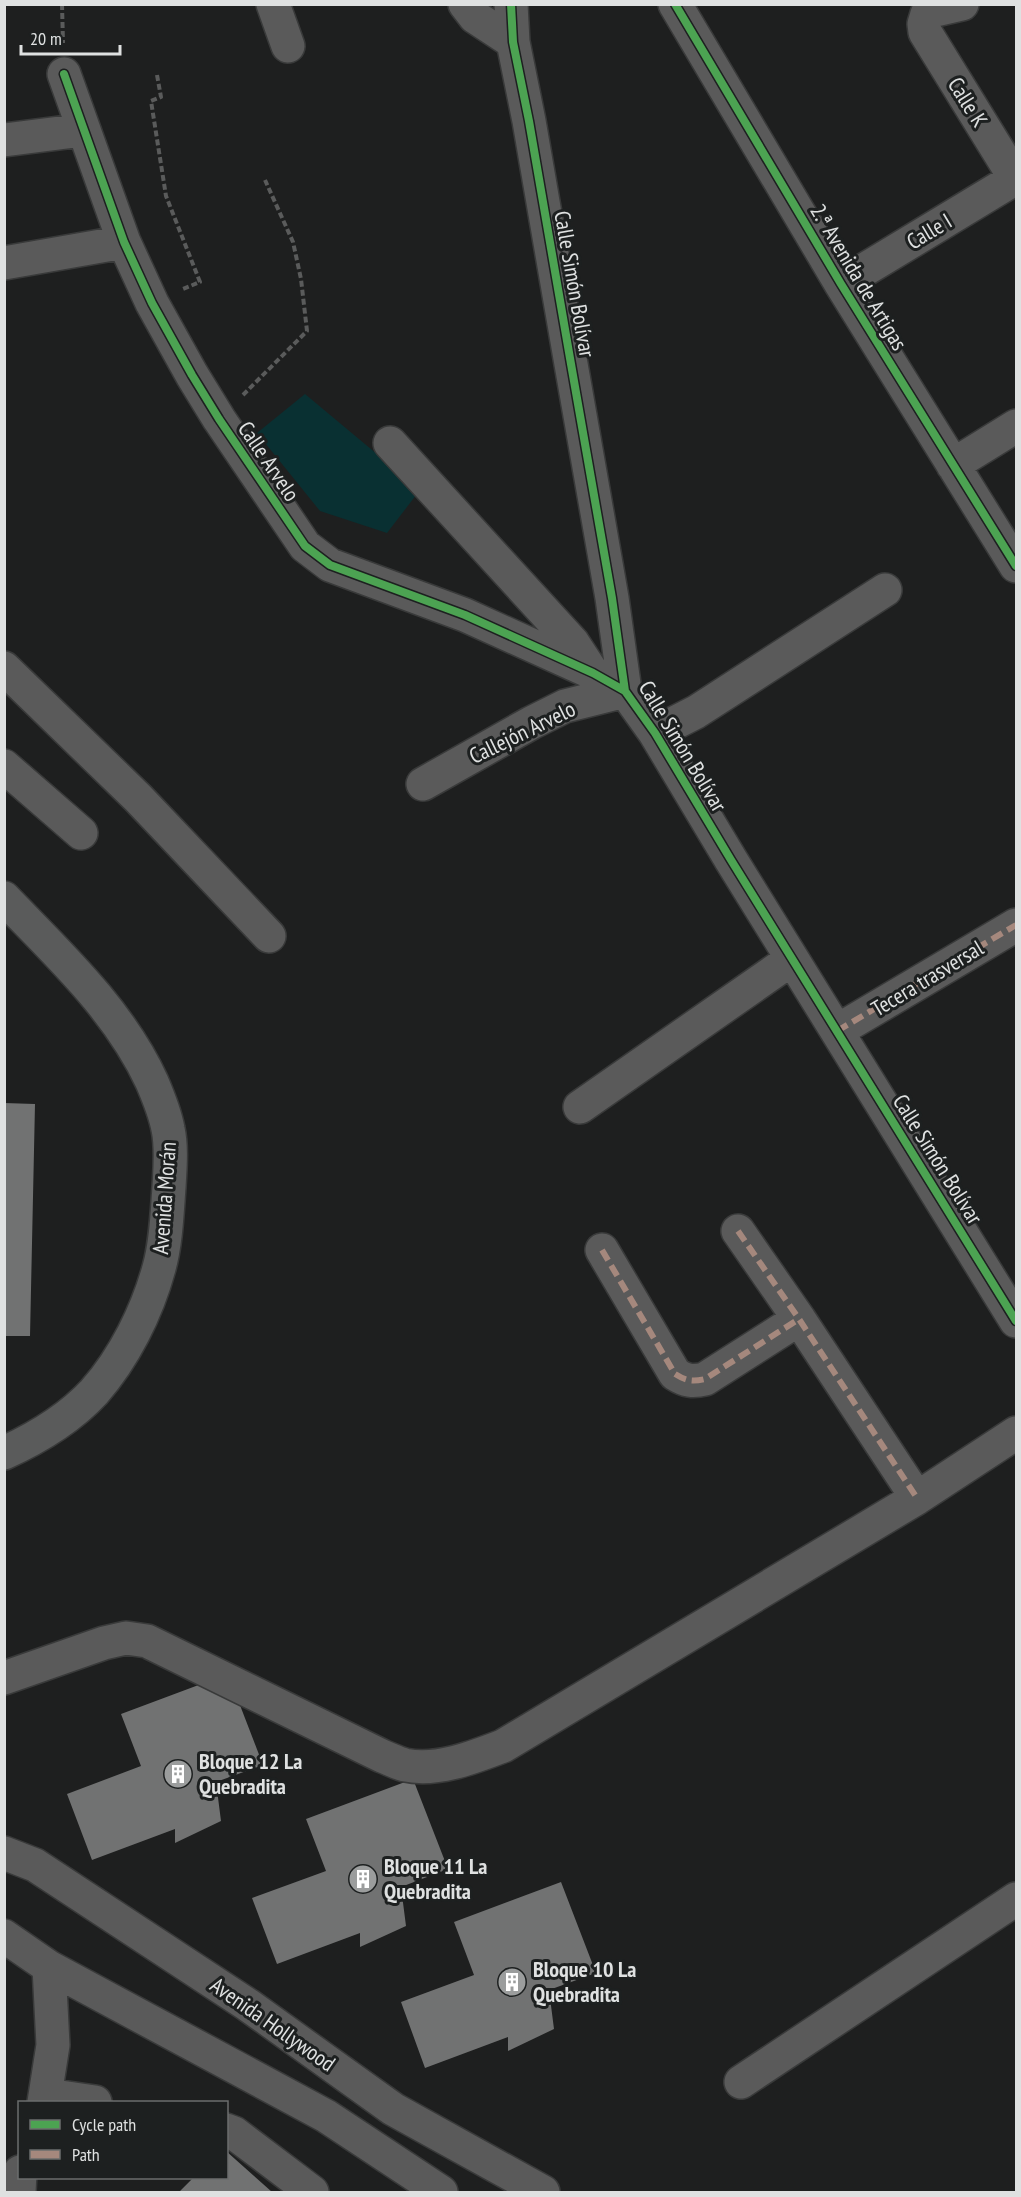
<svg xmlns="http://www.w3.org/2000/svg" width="1021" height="2197" font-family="'PT Sans Narrow',sans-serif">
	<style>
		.green { fill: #093032 }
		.building { fill: #717272 }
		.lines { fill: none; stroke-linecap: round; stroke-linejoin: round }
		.minor-casing { stroke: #393a3a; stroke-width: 36 }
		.major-casing { stroke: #393a3a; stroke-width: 36 }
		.path { stroke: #5a5b5b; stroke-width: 4; stroke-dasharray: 6 3; stroke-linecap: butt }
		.minor { stroke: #5a5a5a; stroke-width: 33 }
		.major { stroke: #5a5b5b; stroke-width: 33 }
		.quiet { stroke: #a5887d; stroke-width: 6; stroke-dasharray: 12 6; stroke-linecap: butt }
		.cycleway-casing { stroke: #1d2020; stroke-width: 11 }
		.cycleway { stroke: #4ca352; stroke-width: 8 }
		.labels { text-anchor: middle; stroke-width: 6; stroke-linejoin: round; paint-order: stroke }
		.street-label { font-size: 22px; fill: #dfe1e1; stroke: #1d2020 }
		.poi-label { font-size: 22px; font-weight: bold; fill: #dfe1e1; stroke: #1d2020; text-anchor: start }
	</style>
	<rect width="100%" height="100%" fill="#1e1f1f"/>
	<path class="green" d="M 305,394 L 420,490 L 387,533 L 320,511 L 257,433 Z"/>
	<path class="building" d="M 4,1103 L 35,1104 L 30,1336 L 4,1336 Z
		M 228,1674 L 263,1765 L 216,1782 L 221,1821 L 175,1843 L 175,1829 L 92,1860 L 67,1794 L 141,1766 L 121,1714 Z
		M 413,1779 L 448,1869 L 401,1887 L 406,1926 L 360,1947 L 360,1933 L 277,1964 L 252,1898 L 326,1871 L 306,1819 Z
		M 561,1882 L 596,1973 L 549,1990 L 554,2029 L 508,2051 L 508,2037 L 425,2068 L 401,2002 L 474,1975 L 454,1922 Z
		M 226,2151 L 272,2192 L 179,2192 L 193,2178 L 226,2178 Z"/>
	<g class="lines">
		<g class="minor-casing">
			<path id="minor" d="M 273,4 L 288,46
				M 465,4 L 475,17 L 513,42
				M 511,4 L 513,42 L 529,121 L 571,364 L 612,598 L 625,691 L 655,733 L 731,860 L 1016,1321
				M 675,4 L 841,284 L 1016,566
				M 962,4 L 936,10 L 927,14 L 924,24 L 925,32 L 1015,178
				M 64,74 L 124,242 L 152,303 L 192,375 L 219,419 L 305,546 L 330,565 L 465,615 L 593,673 L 625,691
				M 4,140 L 83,130
				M 4,263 L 124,242
				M 841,284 L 1016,178
				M 390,443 L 573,643 L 592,672
				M 953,465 L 1016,426
				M 4,668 L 138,798 L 269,936
				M 655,733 L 696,712 L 885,590
				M 4,766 L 81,833
				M 423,784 L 531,723 L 565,706 L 625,691
				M 837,1031 L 1016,925
				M 580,1107 L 792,959
				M 738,1231 L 799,1319 L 917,1498
				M 602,1250 L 675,1374 C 686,1381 693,1382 705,1379 L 799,1319
				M 4,1678 L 104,1643 L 126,1638 L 147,1641 L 382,1756 C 390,1759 397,1763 405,1765 C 437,1772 474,1757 503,1746 L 917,1498 L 1016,1433
				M 4,1853 L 35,1865 L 248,2005 L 393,2109 L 543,2192
				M 4,1936 L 49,1967 L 326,2116 L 441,2192
				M 741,2082 L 1016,1899
				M 47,2095 L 95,2102
				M 44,2102 L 53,2045 L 49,1967
				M 226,2130 L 234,2133 L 312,2192
				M 19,2192 L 20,2172"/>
		</g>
		<g class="major-casing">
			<path id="major" d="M 4,898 C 58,954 119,1010 152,1082 C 158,1096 165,1113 168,1129 C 172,1147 170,1169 169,1187 C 167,1214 166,1243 159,1268 C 147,1312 124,1358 94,1392 C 69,1419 37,1438 4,1453"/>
		</g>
		<path class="path" d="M 62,4 L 63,43
			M 157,75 L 161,97 L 151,101 L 166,196 L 200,282 L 183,289
			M 243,395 L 307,331 L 301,279 L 293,242 L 265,180"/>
		<use href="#minor" class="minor"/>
		<use href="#major" class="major"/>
		<path class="quiet" d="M 837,1031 L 1016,925
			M 738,1231 L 799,1319 L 917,1498
			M 602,1250 L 675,1374 C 686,1381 693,1382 705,1379 L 799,1319"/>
		<g class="cycleway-casing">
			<path id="cycleway" d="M 511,4 L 513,42 L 529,121 L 571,364 L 612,598 L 625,691 L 655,733 L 731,860 L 1016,1321
				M 675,4 L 841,284 L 1016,566
				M 64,74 L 124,242 L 152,303 L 192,375 L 219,419 L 305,546 L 330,565 L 465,615 L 593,673 L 625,691"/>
		</g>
		<use href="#cycleway" class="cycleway"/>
	</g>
	<defs>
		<g id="building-disc" transform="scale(1.5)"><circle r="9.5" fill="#9b9d9d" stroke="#1d2020"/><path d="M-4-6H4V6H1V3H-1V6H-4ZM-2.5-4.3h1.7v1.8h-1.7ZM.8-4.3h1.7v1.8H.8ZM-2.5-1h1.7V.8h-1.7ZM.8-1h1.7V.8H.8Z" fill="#fff"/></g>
	</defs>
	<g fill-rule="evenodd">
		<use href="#building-disc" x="178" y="1774"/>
		<use href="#building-disc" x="363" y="1879"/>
		<use href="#building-disc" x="512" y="1982"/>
	</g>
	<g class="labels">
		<g class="street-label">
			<text transform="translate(968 102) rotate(58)" y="8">Calle K</text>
			<text transform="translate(929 231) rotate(-31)" y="8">Calle I</text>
			<text transform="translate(859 277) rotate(59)" y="8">2.ª Avenida de Artigas</text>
			<text transform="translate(575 284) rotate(80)" y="8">Calle Simón Bolívar</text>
			<text transform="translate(269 461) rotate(56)" y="8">Calle Arvelo</text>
			<text transform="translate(522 732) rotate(-26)" y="8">Callejón Arvelo</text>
			<text transform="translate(683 746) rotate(59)" y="8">Calle Simón Bolívar</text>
			<text transform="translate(927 978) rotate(-31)" y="8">Tecera trasversal</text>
			<text transform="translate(938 1159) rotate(58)" y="8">Calle Simón Bolívar</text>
			<text transform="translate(164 1198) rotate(-86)" y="8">Avenida Morán</text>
			<text transform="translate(273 2024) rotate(35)" y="8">Avenida Hollywood</text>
		</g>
		<g class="poi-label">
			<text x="199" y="1769">Bloque 12 La<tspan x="199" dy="25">Quebradita</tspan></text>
			<text x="384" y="1874">Bloque 11 La<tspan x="384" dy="25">Quebradita</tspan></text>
			<text x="533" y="1977">Bloque 10 La<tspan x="533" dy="25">Quebradita</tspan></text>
		</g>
	</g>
	<rect width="1021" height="2197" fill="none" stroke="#dfe1e1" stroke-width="12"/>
	<rect x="18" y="2101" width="210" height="78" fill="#1d2020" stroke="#6b6d6d" stroke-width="1.5"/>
	<rect x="30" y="2120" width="30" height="9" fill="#4ca352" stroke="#6b6d6d" stroke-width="1.5"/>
	<text x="72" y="2131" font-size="18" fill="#dfe1e1">Cycle path</text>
	<rect x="30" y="2150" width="30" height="9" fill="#a5887d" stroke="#6b6d6d" stroke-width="1.5"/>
	<text x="72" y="2161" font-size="18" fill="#dfe1e1">Path</text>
	<path d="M21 45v9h99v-9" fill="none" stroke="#dfe1e1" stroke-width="3"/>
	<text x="30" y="45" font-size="18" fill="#dfe1e1" stroke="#1d2020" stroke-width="4.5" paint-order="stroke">20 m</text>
</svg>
